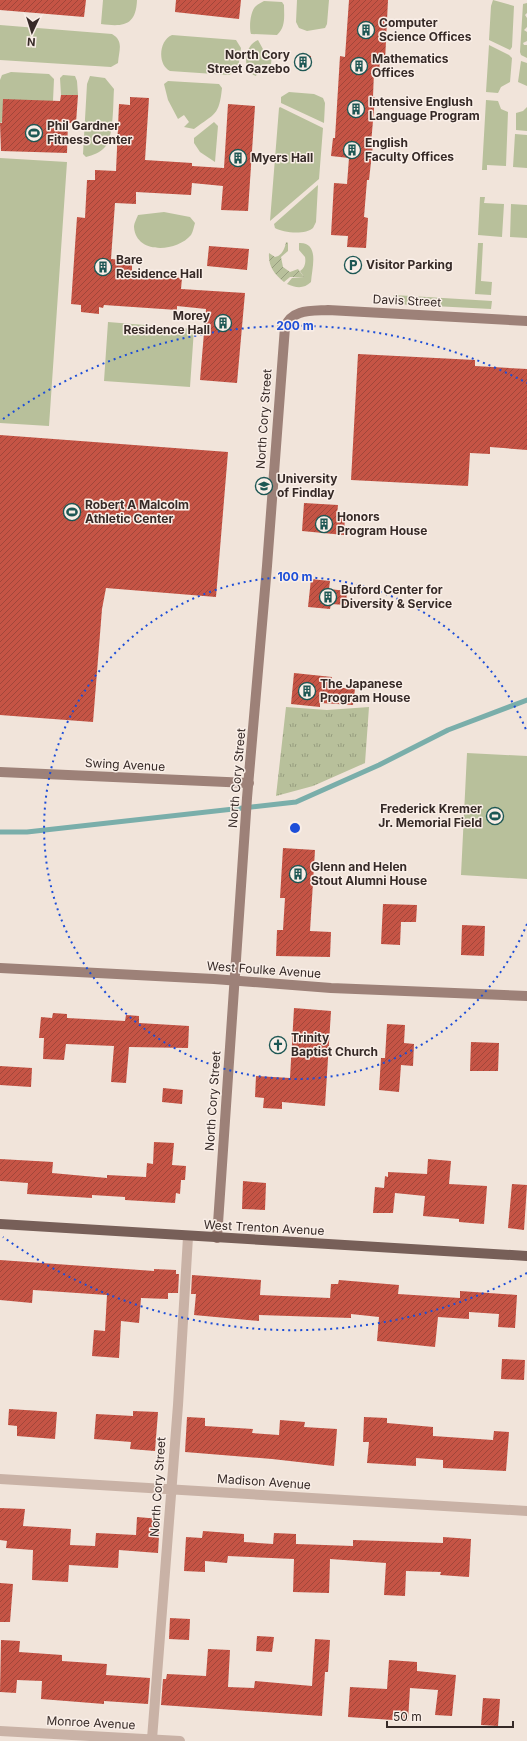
<svg xmlns="http://www.w3.org/2000/svg" width="527" height="1741" font-family="Inter,sans-serif">
	<style>
		.grass { fill: #b8c09b }
		.park { fill: url(#park-tufts) }
		.garden { fill: url(#garden-furrows) }
		.lines { fill: none; stroke-linecap: round; stroke-linejoin: round }
		.stream { stroke: #7aaeaa; stroke-width: 5 }
		.building { fill: url(#building-hatch) }
		.street { stroke: #c9b2a6; stroke-width: 10 }
		.secondary { stroke: #9d8178; stroke-width: 10 }
		.primary { stroke: #775f58; stroke-width: 10 }
		.ring { fill: none; stroke: #1d4ed8; stroke-width: 2; stroke-dasharray: 2 4 }
		.labels { text-anchor: middle; stroke-width: 3; stroke-linejoin: round; paint-order: stroke }
		.poi-label { font-size: 12px; font-weight: bold; fill: #362a27; stroke: #f9eee7; text-anchor: start }
		.street-label { font-size: 12px; fill: #362a27; stroke: #f9eee7 }
		.centre { fill: #1d4ed8; stroke: #f9eee7; stroke-width: 2 }
		.ring-label { font-size: 12px; text-anchor: middle; font-weight: bold; fill: #1d4ed8; stroke: #f9eee7; stroke-width: 3; stroke-linejoin: round; paint-order: stroke }
	</style>
	<defs>
		<pattern id="park-tufts" width="24" height="20" patternUnits="userSpaceOnUse"><rect width="24" height="20" fill="#b8c09b"/><path d="M3 7l-1-3M5 7V3M7 7l1-3M15 17l-1-3M17 17v-4M19 17l1-3" fill="none" stroke="#969c7e"/></pattern>
		<pattern id="garden-furrows" width="10" height="10" patternUnits="userSpaceOnUse"><rect width="10" height="10" fill="#b8c09b"/><path d="M-1 1l2-2M0 10L10 0M9 11l2-2" fill="none" stroke="#969c7e"/></pattern>
		<pattern id="building-hatch" width="6" height="6" patternUnits="userSpaceOnUse"><rect width="6" height="6" fill="#c55445"/><path d="M-1 1l2-2M0 6l6-6M5 7l2-2" fill="none" stroke="#a1463a"/></pattern>
	</defs>
	<rect width="100%" height="100%" fill="#f1e4da"/>
	<path class="grass" d="M 103,0 L 137,0 C 136,26 123,27 101,24 Z
		M 297,0 L 329,0 L 327,24 L 325,28 L 307,31 L 299,28 L 296,22 Z
		M 493,0 L 514,6 L 512,47 L 510,50 L 489,40 L 491,6 Z
		M 264,1 L 282,2 L 284,5 C 284,16 286,27 277,35 L 251,34 C 249,28 250,11 256,6 C 258,4 262,2 264,1 Z
		M 527,3 L 527,13 L 525,15 L 527,18 L 527,27 L 524,30 L 527,32 L 527,41 L 523,43 L 524,45 L 527,45 L 527,58 L 521,55 L 520,52 L 523,4 Z
		M 0,25 L 112,34 C 124,41 119,50 118,63 L 111,67 L 0,60 Z
		M 172,35 L 236,40 L 241,48 L 238,69 L 229,75 L 170,71 C 157,65 159,40 172,35 Z
		M 258,40 L 264,51 L 272,55 L 271,64 C 263,63 259,69 256,76 C 241,71 244,45 258,40 Z
		M 489,45 L 509,55 L 512,58 L 510,82 L 501,87 L 498,93 L 486,92 Z
		M 521,61 L 527,63 L 527,86 L 518,82 Z
		M 11,72 L 49,74 L 54,79 L 53,101 L 0,123 L 0,80 L 2,75 Z
		M 63,75 L 75,76 L 77,81 L 78,95 L 61,95 L 60,78 Z
		M 90,76 L 105,78 L 114,89 C 113,102 114,138 105,147 C 100,153 93,155 86,157 L 83,154 L 87,84 Z
		M 168,81 L 219,84 L 222,88 C 219,116 215,113 194,129 L 184,127 L 189,122 L 184,115 L 178,119 L 168,100 L 164,84 Z
		M 289,92 L 314,94 L 323,98 L 325,103 L 324,123 L 281,103 L 281,97 Z
		M 486,100 L 498,101 L 501,109 L 508,112 L 506,166 L 487,165 L 487,170 L 482,170 Z
		M 280,107 L 323,128 L 319,179 L 270,221 L 279,108 Z
		M 527,107 L 527,131 L 516,130 L 516,113 L 523,111 Z
		M 214,122 L 218,126 L 215,162 L 200,152 L 194,143 L 194,138 Z
		M 515,134 L 527,135 L 527,168 L 513,167 Z
		M 0,158 L 67,162 L 49,426 L 0,423 Z
		M 318,185 L 316,222 L 313,228 C 306,235 283,233 275,228 L 274,224 Z
		M 480,197 L 485,197 L 484,203 L 504,204 L 502,237 L 478,235 Z
		M 511,204 L 527,205 L 527,238 L 510,237 Z
		M 164,212 L 190,217 L 195,223 C 194,226 193,232 191,235 C 177,252 136,255 134,227 C 134,223 137,218 138,215 Z
		M 299,243 C 320,242 312,268 311,282 C 304,289 296,288 287,284 L 292,278 L 304,277 L 300,271 C 305,268 306,262 305,257 L 299,250 Z
		M 478,243 L 483,243 L 481,281 L 492,282 L 491,295 L 475,294 Z
		M 394,295 L 492,301 L 491,309 L 395,304 L 392,300 Z
		M 108,322 L 194,329 L 190,387 L 104,381 Z
		M 467,753 L 527,756 L 527,879 L 461,875 Z"/>
	<path class="park" d="M 286,707 L 327,710 L 369,707 L 365,763 L 313,786 L 276,796 Z"/>
	<path class="garden" d="M 286,242 L 288,243 L 288,251 L 281,257 L 283,267 L 290,272 L 298,269 L 304,277 L 290,277 L 284,282 C 274,274 268,266 269,253 L 275,257 C 282,256 285,248 286,242 Z"/>
	<g class="lines">
		<path class="stream" d="M 0,832 L 27,832 L 296,802 L 379,765 L 448,730 L 527,700"/>
	</g>
	<path class="building" d="M 0,0 L 86,0 L 84,17 L 0,10 Z
		M 176,0 L 241,0 L 239,19 L 175,12 Z
		M 349,0 L 388,0 L 385,61 L 380,61 L 379,72 L 374,71 L 373,97 L 375,97 L 371,144 L 373,144 L 369,180 L 367,180 L 364,217 L 368,218 L 366,248 L 347,247 L 348,236 L 331,235 L 334,183 L 347,184 L 349,158 L 331,156 L 333,138 L 335,138 L 340,56 L 345,57 Z
		M 301,55 L 311,56 L 310,66 L 305,70 L 299,69 L 296,64 L 296,58 Z
		M 61,95 L 78,95 L 76,123 L 68,123 L 67,153 L 1,151 L 0,123 L 2,123 L 3,99 L 60,101 Z
		M 130,97 L 149,98 L 145,160 L 192,163 L 192,166 L 224,168 L 228,104 L 255,106 L 248,211 L 221,210 L 223,186 L 192,183 L 191,195 L 136,192 L 136,204 L 115,203 L 111,259 L 132,261 L 132,274 L 182,278 L 181,289 L 245,293 L 237,383 L 200,380 L 206,309 L 177,306 L 177,310 L 104,305 L 103,308 L 99,307 L 99,314 L 81,312 L 81,305 L 71,304 L 77,217 L 85,218 L 87,180 L 95,180 L 95,170 L 116,171 L 119,104 L 130,105 Z
		M 209,246 L 249,249 L 247,270 L 207,266 Z
		M 358,354 L 475,360 L 475,366 L 527,369 L 527,450 L 490,447 L 490,454 L 470,453 L 468,486 L 351,480 Z
		M 0,435 L 228,452 L 216,597 L 106,588 L 102,609 L 93,722 L 0,715 Z
		M 304,503 L 338,505 L 337,515 L 345,516 L 344,535 L 302,531 Z
		M 311,579 L 330,581 L 329,589 L 347,591 L 346,605 L 331,604 L 330,609 L 308,607 Z
		M 294,673 L 332,677 L 331,687 L 355,689 L 353,705 L 320,703 L 320,707 L 291,704 Z
		M 283,848 L 315,850 L 310,931 L 331,932 L 330,957 L 276,956 L 277,930 L 283,930 L 285,898 L 280,898 Z
		M 383,904 L 417,905 L 416,922 L 401,922 L 400,945 L 381,944 Z
		M 462,925 L 485,926 L 484,956 L 461,955 Z
		M 294,1008 L 331,1011 L 325,1106 L 282,1102 L 282,1109 L 263,1108 L 264,1098 L 255,1097 L 256,1076 L 290,1078 Z
		M 53,1013 L 67,1014 L 67,1018 L 125,1021 L 126,1015 L 139,1016 L 139,1023 L 189,1026 L 188,1048 L 129,1047 L 126,1083 L 111,1082 L 114,1046 L 66,1044 L 64,1060 L 43,1059 L 44,1038 L 39,1038 L 41,1017 L 52,1018 Z
		M 387,1024 L 405,1025 L 404,1043 L 414,1044 L 413,1066 L 401,1065 L 399,1092 L 379,1090 L 381,1058 L 385,1058 Z
		M 471,1042 L 499,1043 L 498,1071 L 470,1071 Z
		M 0,1066 L 32,1068 L 31,1087 L 0,1085 Z
		M 163,1088 L 183,1090 L 182,1104 L 162,1102 Z
		M 154,1142 L 174,1143 L 172,1165 L 186,1166 L 185,1180 L 181,1180 L 180,1194 L 176,1193 L 175,1203 L 125,1200 L 125,1197 L 92,1195 L 92,1198 L 27,1194 L 28,1183 L 0,1181 L 0,1159 L 53,1162 L 52,1173 L 107,1178 L 107,1175 L 146,1177 L 147,1163 L 153,1164 Z
		M 428,1159 L 451,1161 L 449,1184 L 487,1186 L 484,1224 L 459,1222 L 459,1219 L 423,1216 L 425,1196 L 395,1193 L 393,1213 L 373,1213 L 375,1187 L 384,1188 L 385,1176 L 388,1177 L 388,1172 L 427,1174 Z
		M 243,1181 L 266,1183 L 265,1210 L 242,1209 Z
		M 512,1184 L 527,1185 L 524,1230 L 508,1228 Z
		M 0,1260 L 154,1271 L 154,1269 L 176,1270 L 176,1274 L 179,1274 L 178,1293 L 168,1293 L 168,1299 L 141,1298 L 139,1323 L 121,1321 L 119,1358 L 92,1356 L 94,1330 L 105,1331 L 107,1295 L 33,1290 L 32,1303 L 0,1300 Z
		M 192,1275 L 261,1280 L 260,1295 L 330,1298 L 331,1284 L 338,1284 L 339,1280 L 399,1285 L 398,1294 L 460,1298 L 460,1291 L 517,1295 L 515,1328 L 498,1327 L 499,1314 L 469,1312 L 469,1319 L 438,1317 L 435,1347 L 377,1341 L 379,1317 L 351,1314 L 351,1318 L 259,1315 L 259,1321 L 194,1315 L 196,1294 L 191,1294 Z
		M 502,1359 L 525,1360 L 524,1380 L 501,1379 Z
		M 9,1409 L 57,1412 L 55,1439 L 17,1436 L 17,1426 L 8,1425 Z
		M 133,1411 L 158,1412 L 155,1451 L 130,1449 L 131,1442 L 94,1439 L 96,1414 L 133,1416 Z
		M 187,1417 L 205,1418 L 205,1426 L 253,1429 L 252,1433 L 279,1435 L 280,1420 L 305,1422 L 304,1427 L 337,1429 L 334,1466 L 272,1459 L 185,1452 Z
		M 364,1417 L 387,1418 L 387,1423 L 433,1427 L 433,1436 L 493,1440 L 494,1431 L 509,1432 L 506,1471 L 443,1468 L 443,1460 L 416,1458 L 416,1466 L 367,1463 L 369,1442 L 363,1442 Z
		M 0,1508 L 25,1509 L 23,1526 L 71,1529 L 70,1545 L 95,1546 L 96,1533 L 136,1535 L 137,1517 L 160,1519 L 158,1553 L 119,1550 L 118,1568 L 69,1565 L 68,1582 L 32,1580 L 33,1550 L 6,1548 L 7,1541 L 0,1540 Z
		M 203,1531 L 244,1534 L 244,1542 L 273,1544 L 274,1533 L 296,1534 L 296,1544 L 353,1546 L 353,1540 L 443,1543 L 443,1537 L 471,1539 L 469,1577 L 440,1575 L 441,1572 L 406,1571 L 405,1596 L 384,1595 L 386,1563 L 330,1559 L 329,1593 L 293,1592 L 294,1559 L 228,1556 L 227,1563 L 205,1561 L 205,1572 L 184,1571 L 186,1537 L 202,1538 Z
		M 0,1583 L 13,1584 L 10,1622 L 0,1622 Z
		M 170,1618 L 190,1619 L 189,1640 L 169,1639 Z
		M 257,1636 L 274,1637 L 272,1652 L 256,1651 Z
		M 315,1639 L 330,1640 L 328,1672 L 325,1672 L 322,1716 L 161,1705 L 163,1679 L 166,1679 L 167,1674 L 206,1676 L 208,1649 L 230,1650 L 228,1687 L 254,1688 L 255,1681 L 312,1686 Z
		M 1,1640 L 20,1641 L 19,1652 L 62,1655 L 62,1661 L 107,1664 L 106,1675 L 150,1678 L 148,1704 L 104,1701 L 104,1704 L 41,1699 L 42,1681 L 17,1680 L 16,1693 L 0,1692 Z
		M 389,1660 L 417,1662 L 417,1671 L 456,1675 L 452,1716 L 435,1715 L 438,1690 L 410,1688 L 408,1721 L 348,1717 L 350,1687 L 387,1689 Z
		M 483,1698 L 500,1699 L 498,1726 L 481,1725 Z"/>
	<g class="lines">
		<path class="street" d="M 0,1479 L 527,1511
			M 0,1731 L 180,1741
			M 152,1739 L 178,1405 L 188,1237"/>
		<path class="secondary" d="M 0,772 L 249,783
			M 0,968 L 214,979 L 331,988 L 527,996
			M 217,1238 L 247,798 L 267,566 L 285,327 C 292,309 311,311 328,310 L 527,321"/>
		<path class="primary" d="M 0,1224 L 527,1256"/>
	</g>
	<g class="ring">
		<path d="M527 924A251 251 0 1 1 527 732"/>
		<path d="M527 1273A502 502 0 0 1 3 1237M3 419A502 502 0 0 1 527 383"/>
	</g>
	<defs>
		<g id="building-ring" transform="scale(0.9)"><circle r="9.5" fill="#f9eee7" stroke="#1d5754" stroke-width="1.5"/><path d="M-4-6H4V6H1V3H-1V6H-4ZM-2.5-4.3h1.7v1.8h-1.7ZM.8-4.3h1.7v1.8H.8ZM-2.5-1h1.7V.8h-1.7ZM.8-1h1.7V.8H.8Z" fill="#1d5754"/></g>
		<g id="stadium-ring" transform="scale(0.9)"><circle r="9.5" fill="#f9eee7" stroke="#1d5754" stroke-width="1.5"/><path d="M0-5a6.5 5 0 1 0 0 10a6.5 5 0 1 0 0-10ZM-3.5-1.8h7v3.6h-7Z" fill="#1d5754"/></g>
		<g id="parking-ring" transform="scale(0.9)"><circle r="9.5" fill="#f9eee7" stroke="#1d5754" stroke-width="1.5"/><path d="M-3.5-5.5H1a3.5 3.5 0 0 1 0 7H-1V5.5H-3.5ZM-1-3.4V-.6H.8a1.4 1.4 0 0 0 0-2.8Z" fill="#1d5754"/></g>
		<g id="university-ring" transform="scale(0.9)"><circle r="9.5" fill="#f9eee7" stroke="#1d5754" stroke-width="1.5"/><path d="M0-5L7-2L0 1L-7-2ZM-4 1L0 2.5L4 1V4Q0 6-4 4Z" fill="#1d5754"/></g>
		<g id="church-ring" transform="scale(0.9)"><circle r="9.5" fill="#f9eee7" stroke="#1d5754" stroke-width="1.5"/><path d="M-1.2-6h2.4v3.5h3.3v2.4h-3.3V6h-2.4V-.1h-3.3v-2.4h3.3Z" fill="#1d5754"/></g>
	</defs>
	<g fill-rule="evenodd">
		<use href="#building-ring" x="366" y="30"/>
		<use href="#building-ring" x="303" y="62"/>
		<use href="#building-ring" x="359" y="66"/>
		<use href="#building-ring" x="356" y="109"/>
		<use href="#stadium-ring" x="34" y="133"/>
		<use href="#building-ring" x="352" y="150"/>
		<use href="#building-ring" x="238" y="158"/>
		<use href="#parking-ring" x="353" y="265"/>
		<use href="#building-ring" x="103" y="267"/>
		<use href="#building-ring" x="223" y="323"/>
		<use href="#university-ring" x="264" y="486"/>
		<use href="#stadium-ring" x="72" y="512"/>
		<use href="#building-ring" x="324" y="524"/>
		<use href="#building-ring" x="328" y="597"/>
		<use href="#building-ring" x="307" y="691"/>
		<use href="#stadium-ring" x="495" y="816"/>
		<use href="#building-ring" x="298" y="874"/>
		<use href="#church-ring" x="278" y="1045"/>
	</g>
	<g class="labels">
		<g class="poi-label">
			<text x="379" y="27">Computer<tspan x="379" dy="14">Science Offices</tspan></text>
			<text x="290" y="59" text-anchor="end">North Cory<tspan x="290" dy="14">Street Gazebo</tspan></text>
			<text x="372" y="63">Mathematics<tspan x="372" dy="14">Offices</tspan></text>
			<text x="369" y="106">Intensive Englush<tspan x="369" dy="14">Language Program</tspan></text>
			<text x="47" y="130">Phil Gardner<tspan x="47" dy="14">Fitness Center</tspan></text>
			<text x="365" y="147">English<tspan x="365" dy="14">Faculty Offices</tspan></text>
			<text x="251" y="162">Myers Hall</text>
			<text x="116" y="264">Bare<tspan x="116" dy="14">Residence Hall</tspan></text>
			<text x="366" y="269">Visitor Parking</text>
			<text x="210" y="320" text-anchor="end">Morey<tspan x="210" dy="14">Residence Hall</tspan></text>
			<text x="277" y="483">University<tspan x="277" dy="14">of Findlay</tspan></text>
			<text x="85" y="509">Robert A Malcolm<tspan x="85" dy="14">Athletic Center</tspan></text>
			<text x="337" y="521">Honors<tspan x="337" dy="14">Program House</tspan></text>
			<text x="341" y="594">Buford Center for<tspan x="341" dy="14">Diversity &amp; Service</tspan></text>
			<text x="320" y="688">The Japanese<tspan x="320" dy="14">Program House</tspan></text>
			<text x="482" y="813" text-anchor="end">Frederick Kremer<tspan x="482" dy="14">Jr. Memorial Field</tspan></text>
			<text x="311" y="871">Glenn and Helen<tspan x="311" dy="14">Stout Alumni House</tspan></text>
			<text x="291" y="1042">Trinity<tspan x="291" dy="14">Baptist Church</tspan></text>
		</g>
		<g class="street-label">
			<text transform="translate(407 301) rotate(3)" y="4">Davis Street</text>
			<text transform="translate(264 419) rotate(-86)" y="4">North Cory Street</text>
			<text transform="translate(125 765) rotate(3)" y="4">Swing Avenue</text>
			<text transform="translate(237 778) rotate(-85)" y="4">North Cory Street</text>
			<text transform="translate(264 970) rotate(4)" y="4">West Foulke Avenue</text>
			<text transform="translate(213 1101) rotate(-86)" y="4">North Cory Street</text>
			<text transform="translate(264 1228) rotate(3)" y="4">West Trenton Avenue</text>
			<text transform="translate(264 1482) rotate(4)" y="4">Madison Avenue</text>
			<text transform="translate(158 1487) rotate(-86)" y="4">North Cory Street</text>
			<text transform="translate(91 1723) rotate(3)" y="4">Monroe Avenue</text>
		</g>
	</g>
	<circle cx="295" cy="828" r="6" class="centre"/>
	<g class="ring-label">
		<text x="295" y="330">200 m</text>
		<text x="295" y="581">100 m</text>
	</g>
	<g transform="translate(32 32) rotate(184)" stroke="#f9eee7" stroke-width="3" paint-order="stroke">
	<path d="M0-3L7 15L0 10L-7 15Z" fill="#362a27"/>
	<text y="-6" font-size="11" font-weight="bold" text-anchor="middle" fill="#362a27">N</text>
	</g>
	<path d="M387 1721v6h126v-6" fill="none" stroke="#362a27" stroke-width="2"/>
	<text x="393" y="1721" font-size="12" fill="#362a27" stroke="#f9eee7" stroke-width="3" paint-order="stroke">50 m</text>
</svg>
